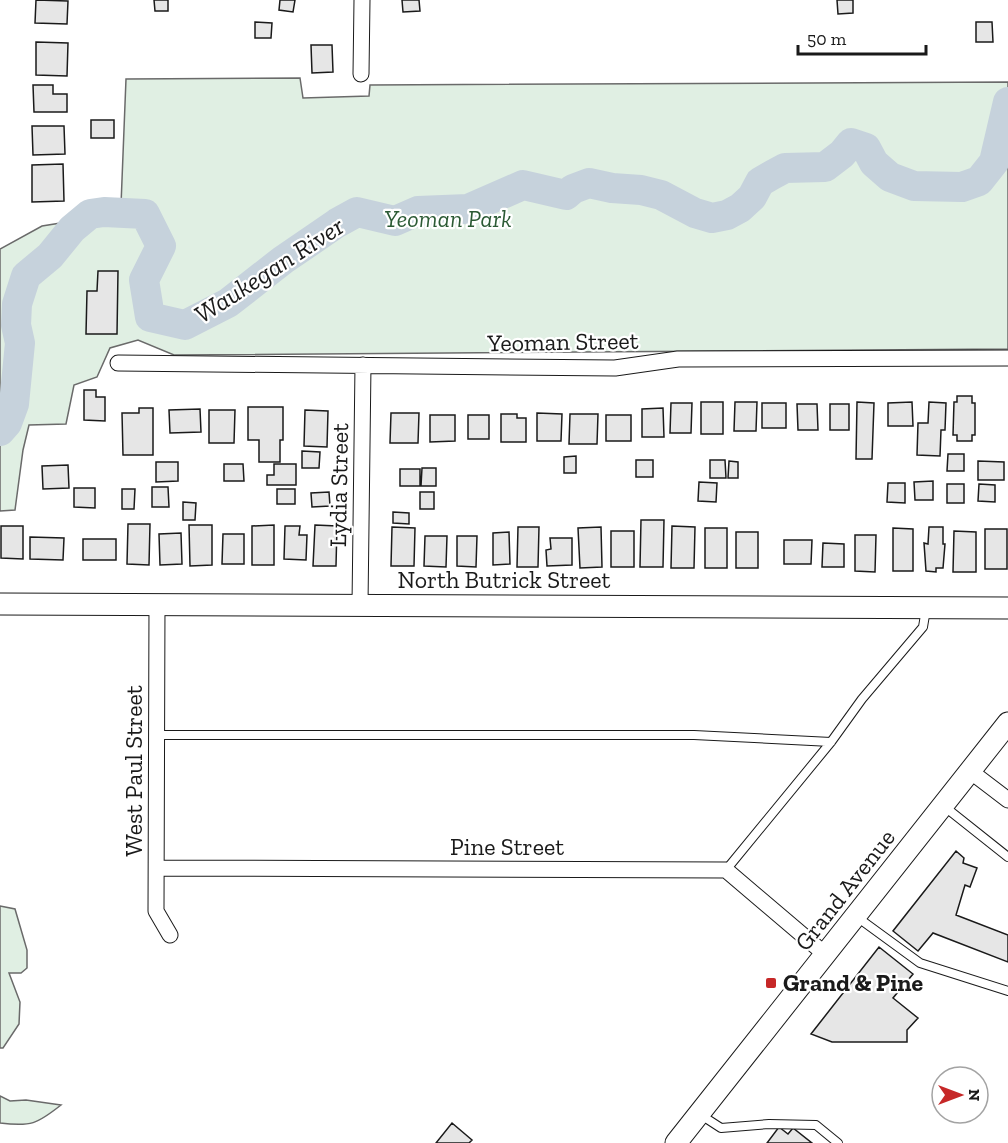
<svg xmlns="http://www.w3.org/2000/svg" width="1008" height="1143" font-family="'Zilla Slab',serif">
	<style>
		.green { fill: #e0efe3; stroke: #6a6a6a; stroke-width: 1.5 }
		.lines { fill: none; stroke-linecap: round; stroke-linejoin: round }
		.river { stroke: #c6d2dc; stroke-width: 30 }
		.building { fill: #e6e6e6; stroke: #1a1a1a; stroke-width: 1.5 }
		.lane-casing { stroke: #1a1a1a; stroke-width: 10 }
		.street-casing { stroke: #1a1a1a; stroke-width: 17 }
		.secondary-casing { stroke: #1a1a1a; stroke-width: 23 }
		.lane { stroke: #fff; stroke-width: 8 }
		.street { stroke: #fff; stroke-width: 15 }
		.secondary { stroke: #fff; stroke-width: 21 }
		.poi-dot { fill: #c62828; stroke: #fff; stroke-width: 2 }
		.labels { text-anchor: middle; stroke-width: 4.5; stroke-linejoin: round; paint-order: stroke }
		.park-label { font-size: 24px; font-style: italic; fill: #2b5a34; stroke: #fff }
		.street-label { font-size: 24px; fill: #1a1a1a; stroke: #fff }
		.poi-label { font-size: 24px; font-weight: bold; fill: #1a1a1a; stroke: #fff; text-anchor: start }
		.water-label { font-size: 26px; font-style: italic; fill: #1a1a1a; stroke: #fff }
	</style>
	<rect width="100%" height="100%" fill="#fff"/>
	<path class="green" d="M 300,78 L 303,98 L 369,96 L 370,85 L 1008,82 L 1008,349 L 174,355 L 138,340 L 110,348 L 97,377 L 74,385 L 66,424 L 29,425 L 23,450 L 15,510 L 0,511 L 0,249 L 42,226 L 73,221 L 83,212 L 121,205 L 126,79 Z
		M 0,906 L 15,909 L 27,950 L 27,968 L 21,973 L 9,973 L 20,1002 L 19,1024 L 3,1048 L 0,1048 Z
		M 0,1096 L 10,1101 L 26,1100 L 61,1105 C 37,1124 31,1127 0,1123 Z"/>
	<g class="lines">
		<path class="river" d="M 0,431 L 7,423 L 14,404 L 20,343 L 16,325 L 17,304 L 26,276 L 50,256 L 72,229 L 90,214 L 104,212 L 145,214 L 161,246 L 144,280 L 150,317 L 185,325 L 228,303 L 283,260 L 337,223 L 357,212 L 395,221 L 418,211 L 468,209 L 523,185 L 566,195 L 573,189 L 589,183 L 612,188 L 641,190 L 661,195 L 695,213 L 712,218 L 727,215 L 740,208 L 752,197 L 760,182 L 772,175 L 785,168 L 825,167 L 842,154 L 851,143 L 866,148 L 874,163 L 890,177 L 914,186 L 962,187 L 979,181 L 994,162 L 1008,102"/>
	</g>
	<path class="building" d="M 36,0 L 68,1 L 67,24 L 35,23 Z
		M 154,0 L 168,0 L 168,11 L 155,11 Z
		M 280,0 L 295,0 L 293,12 L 279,10 Z
		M 402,0 L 419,0 L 420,11 L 403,12 Z
		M 837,0 L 853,0 L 853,13 L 838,14 Z
		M 255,22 L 272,23 L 271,38 L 255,38 Z
		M 976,22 L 992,22 L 993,42 L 976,42 Z
		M 36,42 L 68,43 L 67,76 L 36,75 Z
		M 311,45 L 332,45 L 333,72 L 312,73 Z
		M 33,85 L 53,85 L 53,94 L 67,94 L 67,112 L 34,112 Z
		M 91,120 L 114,120 L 114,138 L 91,138 Z
		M 32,126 L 64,126 L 65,154 L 33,155 Z
		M 63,164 L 64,201 L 32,202 L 32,165 Z
		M 98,271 L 118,271 L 117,334 L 86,334 L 87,291 L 97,291 Z
		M 84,390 L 96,390 L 96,397 L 105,397 L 105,421 L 84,420 Z
		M 957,396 L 972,396 L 972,403 L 975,403 L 975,435 L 972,435 L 972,441 L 957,441 L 957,435 L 953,435 L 954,402 L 957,402 Z
		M 701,402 L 723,402 L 723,434 L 701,434 Z
		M 735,402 L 757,402 L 756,431 L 734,431 Z
		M 857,402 L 874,403 L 872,459 L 856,459 Z
		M 912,402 L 913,426 L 888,426 L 888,403 Z
		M 929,402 L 946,403 L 945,430 L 941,430 L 940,456 L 917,455 L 918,423 L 928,423 Z
		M 671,403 L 692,403 L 691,433 L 670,433 Z
		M 762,403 L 786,403 L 786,428 L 762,428 Z
		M 797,404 L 817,404 L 818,430 L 798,430 Z
		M 830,404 L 849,404 L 849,430 L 830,430 Z
		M 248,407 L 283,407 L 283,440 L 280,440 L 280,462 L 259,462 L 259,440 L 248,440 Z
		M 139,408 L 153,408 L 153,455 L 123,455 L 122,413 L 139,413 Z
		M 663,408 L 664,437 L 642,437 L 642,409 Z
		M 200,409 L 201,432 L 170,433 L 169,410 Z
		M 209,410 L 235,410 L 234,443 L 209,443 Z
		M 305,410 L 328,411 L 327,447 L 304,446 Z
		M 391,413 L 419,413 L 418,443 L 390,443 Z
		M 537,413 L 562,414 L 561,441 L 537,441 Z
		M 501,414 L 517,414 L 517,418 L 526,418 L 526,442 L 501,442 Z
		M 570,414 L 598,414 L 597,444 L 569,444 Z
		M 430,415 L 455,415 L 455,441 L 430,442 Z
		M 468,415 L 489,415 L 489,439 L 468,439 Z
		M 606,415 L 631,415 L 631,441 L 606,441 Z
		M 302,451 L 320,452 L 319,468 L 302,468 Z
		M 948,454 L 964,454 L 964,471 L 947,471 Z
		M 576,456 L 576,473 L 564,473 L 564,457 Z
		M 636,460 L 653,460 L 653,477 L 636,477 Z
		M 710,460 L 725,460 L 726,478 L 710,478 Z
		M 729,461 L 738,462 L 738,478 L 728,478 Z
		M 978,461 L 1004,462 L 1004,480 L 978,480 Z
		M 156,462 L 178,462 L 178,481 L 156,482 Z
		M 224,464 L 243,464 L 244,481 L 224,481 Z
		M 274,464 L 296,464 L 296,485 L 267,485 L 267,475 L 274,475 Z
		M 68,465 L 69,488 L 43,489 L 42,466 Z
		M 422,468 L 436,468 L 436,486 L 421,486 Z
		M 400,469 L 420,469 L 420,486 L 400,486 Z
		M 933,481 L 933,500 L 915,500 L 914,482 Z
		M 699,482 L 717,483 L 716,502 L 698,501 Z
		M 888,483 L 905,483 L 905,503 L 887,502 Z
		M 947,484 L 964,484 L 964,503 L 947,503 Z
		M 979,484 L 995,485 L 995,502 L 978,501 Z
		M 152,487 L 168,487 L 169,507 L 152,507 Z
		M 74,488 L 95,488 L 95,508 L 74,507 Z
		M 122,489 L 135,489 L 134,509 L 122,509 Z
		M 277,489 L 295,489 L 295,504 L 277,504 Z
		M 329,492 L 330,506 L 312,507 L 311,493 Z
		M 420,492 L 434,492 L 434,509 L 420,509 Z
		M 183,502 L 196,503 L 195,520 L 183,520 Z
		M 393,512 L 409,513 L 409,524 L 393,523 Z
		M 641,520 L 664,520 L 663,567 L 640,567 Z
		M 128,524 L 150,524 L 149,565 L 127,564 Z
		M 189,525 L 212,525 L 212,565 L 190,566 Z
		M 274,525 L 274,565 L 252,565 L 252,526 Z
		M 315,525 L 337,526 L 336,566 L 313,566 Z
		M 1,526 L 23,526 L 23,559 L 1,558 Z
		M 285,526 L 300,526 L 299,535 L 307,535 L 306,560 L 284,559 Z
		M 672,526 L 695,527 L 694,568 L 671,568 Z
		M 392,527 L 415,528 L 414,566 L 391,566 Z
		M 518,527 L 539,527 L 538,567 L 517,567 Z
		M 601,527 L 602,567 L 580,568 L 578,528 Z
		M 929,527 L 943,527 L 943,544 L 945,544 L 943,568 L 936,568 L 936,572 L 926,571 L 924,543 L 928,544 Z
		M 705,528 L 727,528 L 727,568 L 705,568 Z
		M 893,528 L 913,529 L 913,571 L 893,571 Z
		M 985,529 L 1007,529 L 1007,569 L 985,569 Z
		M 611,531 L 634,531 L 634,567 L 611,567 Z
		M 954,531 L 976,532 L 976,572 L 953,572 Z
		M 509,532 L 510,564 L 493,565 L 493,533 Z
		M 736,532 L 758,532 L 758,568 L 736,568 Z
		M 181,533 L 182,564 L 160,565 L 159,534 Z
		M 223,534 L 244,534 L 244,564 L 222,564 Z
		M 855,535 L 876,535 L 875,572 L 855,571 Z
		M 425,536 L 447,536 L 446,567 L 424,566 Z
		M 457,536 L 477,536 L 476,567 L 457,566 Z
		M 30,537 L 64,538 L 63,560 L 30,559 Z
		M 550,538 L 572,538 L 572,565 L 547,566 L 546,550 L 551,549 Z
		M 83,539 L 116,539 L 116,560 L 83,560 Z
		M 784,540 L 812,540 L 811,564 L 784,564 Z
		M 823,543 L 844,544 L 844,567 L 822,567 Z
		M 956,851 L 964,858 L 963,863 L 977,868 L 970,887 L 965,885 L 956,915 L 1008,935 L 1008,962 L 933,933 L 918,951 L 893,931 Z
		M 879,947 L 913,974 L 893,998 L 918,1018 L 907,1030 L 907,1042 L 832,1042 L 811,1034 Z
		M 452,1123 L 472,1140 L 469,1143 L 436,1143 Z
		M 779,1127 L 788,1134 L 793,1128 L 812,1143 L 767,1143 Z"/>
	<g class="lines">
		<g class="lane-casing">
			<path id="lane" d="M 157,735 L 694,735 L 831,742
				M 945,807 L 1008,857
				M 726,870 L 831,742 L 862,699 L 923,627 L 926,609
				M 857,917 L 920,963 L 1008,991
				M 701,1115 L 721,1128 L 769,1124 L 816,1125 L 838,1143"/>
		</g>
		<g class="street-casing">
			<path id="street" d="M 361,74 L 362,0
				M 118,363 L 615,368 L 678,359 L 1008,358
				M 157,604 L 156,911 L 170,935
				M 360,605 L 363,365
				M 970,771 L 1008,800
				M 157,868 L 726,870 L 826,955"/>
		</g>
		<g class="secondary-casing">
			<path id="secondary" d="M 0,604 L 1008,608
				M 676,1143 L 1008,723"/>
		</g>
		<use href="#lane" class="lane"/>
		<use href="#street" class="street"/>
		<use href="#secondary" class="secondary"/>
	</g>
	<rect class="poi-dot" x="765" y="977" width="12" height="12" rx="3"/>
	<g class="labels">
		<g class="park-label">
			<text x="448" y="227">Yeoman Park</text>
		</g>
		<g class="street-label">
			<text transform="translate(563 342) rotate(-1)" y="8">Yeoman Street</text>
			<text transform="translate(339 485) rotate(-89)" y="8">Lydia Street</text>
			<text x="504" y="588">North Butrick Street</text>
			<text transform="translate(134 771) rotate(-90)" y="8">West Paul Street</text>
			<text x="507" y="855">Pine Street</text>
			<text transform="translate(845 890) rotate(-52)" y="8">Grand Avenue</text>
		</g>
		<g class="poi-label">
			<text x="783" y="991">Grand &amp; Pine</text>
		</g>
		<g class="water-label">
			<text transform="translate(269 270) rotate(-33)" y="9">Waukegan River</text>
		</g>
	</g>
	<g transform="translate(960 1095) rotate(90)"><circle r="28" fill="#ffffff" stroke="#a3a3a3" stroke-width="1.5"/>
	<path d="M0-4.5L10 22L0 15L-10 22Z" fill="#c62828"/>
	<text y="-9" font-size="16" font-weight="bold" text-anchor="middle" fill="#1a1a1a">N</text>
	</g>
	<path d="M798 45v9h128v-9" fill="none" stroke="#1a1a1a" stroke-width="3"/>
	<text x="807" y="45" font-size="18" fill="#1a1a1a" stroke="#ffffff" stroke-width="4.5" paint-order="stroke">50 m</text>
</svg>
